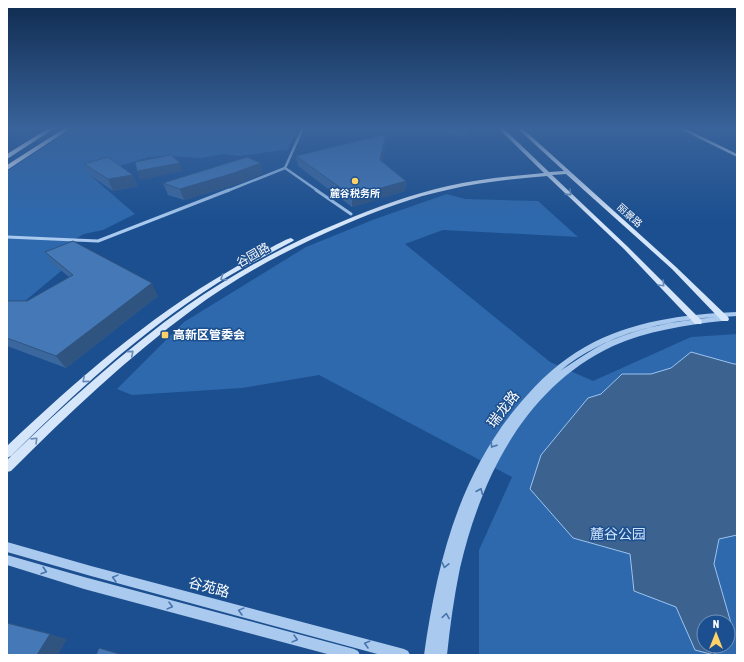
<svg xmlns="http://www.w3.org/2000/svg" width="744" height="662" font-family="'Asap Condensed','Noto Sans SC',sans-serif">
	<style>
		.green { fill: #2e69ad; fill-rule: evenodd }
		.water { fill: #3c6290; stroke: #9cc4f0 }
		.lines { fill: none; stroke-linecap: round; stroke-linejoin: round }
		.minor-far1 { stroke: #a9c9ee; stroke-width: 2.5 }
		.minor { stroke: #a9c9ee; stroke-width: 3 }
		.tertiary { fill: #a9c9ee; fill-rule: evenodd }
		.secondary { fill: #d6e6fa; fill-rule: evenodd }
		.primary { fill: #f0f6ff; fill-rule: evenodd }
		.wall { fill: #3a679d }
		.shaded-wall { fill: #305480 }
		.building { fill: #4478b7; stroke: #305480 }
		.oneway { stroke: #668bba }
		.oneway2 { stroke: #4674ac }
		.poi-dot { fill: #ffd166; stroke: #1b4f8f; stroke-width: 1.5 }
		.labels { text-anchor: middle; stroke-width: 3; stroke-linejoin: round; paint-order: stroke }
		.far-poi-label { font-size: 10px; font-weight: bold; fill: #fff; stroke: #1b4f8f }
		.far-street-label { font-size: 10px; fill: #fff; stroke: #1b4f8f }
		.street-label { font-size: 12px; fill: #fff; stroke: #1b4f8f }
		.poi-label { font-size: 12px; font-weight: bold; fill: #fff; stroke: #1b4f8f; text-anchor: start }
		.near-street-label { font-size: 14px; fill: #fff; stroke: #1b4f8f }
		.near-park-label { font-size: 14px; fill: #cfe3fa; stroke: #1b4f8f }
	</style>
	<rect width="100%" height="100%" fill="#1b4f8f"/>
	<path class="green" d="M 73,128 L 297,128 L 288,149 L 240,156 L 224,154 L 201,158 L 171,156 L 149,157 L 90,175 L 135,214 L 103,230 L 84,234 L 61,247 L 61,271 L 7,316 L 7,171 Z
		M 447,194 L 465,199 L 538,201 L 578,237 L 443,230 L 405,244 L 550,362 L 593,381 L 691,337 L 737,334 L 737,655 L 479,655 L 479,550 L 512,477 L 319,375 L 242,388 L 132,395 L 117,389 L 184,322 L 306,247 L 375,219 ZM 704,622 L 728,622 L 728,646 L 704,646 Z"/>
	<path class="water" d="M 691,352 L 734,364 L 737,364 L 737,535 L 719,539 L 714,564 L 731,623 L 728,628 L 728,622 L 704,622 L 704,646 L 719,646 L 714,655 L 695,650 L 676,607 L 634,591 L 630,554 L 573,538 L 530,489 L 541,455 L 588,398 L 601,394 L 622,374 L 651,374 L 671,368 Z"/>
	<g class="lines">
		<path class="minor-far1" d="M 285,168 L 318,191
			M 227,191 L 285,168 L 303,128"/>
		<path class="minor" d="M 316,190 L 351,214
			M 7,237 L 98,241 L 229,190"/>
		<path class="tertiary" d="M 737,312 L 737,316 L 723,317 L 725,319 L 722,321 C 685,325 647,331 613,346 C 525,387 481,478 460,568 C 454,597 450,626 447,655 L 424,655 C 437,563 459,474 521,402 C 540,380 560,361 585,347 C 631,321 685,314 737,312 ZM 716,317 C 675,321 630,328 594,349 C 582,356 571,364 560,371 C 603,335 662,321 716,317 Z
			M 7,542 L 91,566 L 404,649 L 408,651 L 410,655 L 381,655 L 91,576 L 7,552 Z
			M 7,555 L 84,577 L 354,649 L 358,651 L 360,655 L 331,655 L 84,589 L 7,565 Z"/>
		<path class="secondary" d="M 498,128 L 503,128 L 549,172 L 564,171 L 517,128 L 522,128 L 676,267 L 728,317 L 729,319 L 728,321 L 722,321 L 672,269 L 566,174 L 552,175 L 628,247 L 701,320 L 702,322 L 701,324 L 695,324 L 624,249 L 547,176 C 514,179 480,182 447,190 C 413,197 379,210 346,224 C 292,247 239,275 192,310 C 127,358 68,414 11,471 L 7,472 L 7,460 C 64,405 123,351 188,305 C 236,272 287,244 341,222 C 376,207 412,194 448,186 C 480,179 512,176 544,173 Z
			M 678,128 L 684,128 L 737,154 L 737,157 Z
			M 291,238 L 294,240 L 293,241 C 267,255 241,268 216,284 C 140,332 74,394 11,456 L 7,458 L 7,446 C 76,381 147,318 229,271 C 243,262 257,255 272,247 C 278,244 284,240 291,238 Z"/>
		<path class="primary" d="M 49,128 L 55,128 L 7,159 L 7,154 Z
			M 65,128 L 71,128 L 7,170 L 7,165 Z"/>
	</g>
	<path class="wall" d="M 420,128 L 467,128 L 466,137 Z
		M 386,144 L 382,162 L 406,181 L 405,191 L 352,207 L 298,166 L 296,156 Z
		M 84,164 L 138,186 L 113,191 L 90,175 Z
		M 263,174 L 237,184 L 184,200 L 168,195 L 163,183 Z
		M 45,252 L 158,296 L 66,368 L 7,346 L 7,301 L 27,301 L 69,277 L 53,264 Z"/>
	<path class="shaded-wall" d="M 386,134 L 386,144 L 380,171 L 380,160 Z
		M 180,163 L 183,171 L 140,180 L 137,171 Z
		M 261,163 L 263,174 L 237,184 L 184,200 L 180,189 Z
		M 133,175 L 138,186 L 113,191 L 108,179 Z
		M 406,181 L 405,191 L 352,207 L 352,196 Z
		M 152,283 L 158,296 L 66,368 L 56,356 Z
		M 50,634 L 67,639 L 58,655 L 37,655 Z"/>
	<path class="building" d="M 386,134 L 380,160 L 406,181 L 352,196 L 296,156 Z
		M 171,155 L 180,163 L 137,171 L 135,162 Z
		M 108,157 L 133,175 L 108,179 L 84,164 Z
		M 247,157 L 261,163 L 234,173 L 180,189 L 163,183 Z
		M 73,241 L 152,283 L 56,356 L 7,338 L 7,301 L 27,301 L 73,275 L 45,252 Z
		M 7,623 L 50,634 L 37,655 L 7,655 Z
		M 99,648 L 123,655 L 96,655 Z"/>
	<defs><path id="oneway-chevron" d="M-2-3.5L2.5 0L-2 3.5" fill="none" stroke-width="1.6" stroke-linecap="round" stroke-linejoin="round"/></defs>
	<g class="oneway">
		<use href="#oneway-chevron" transform="translate(569 193) rotate(44)"/>
		<use href="#oneway-chevron" transform="translate(223 278) rotate(148)"/>
		<use href="#oneway-chevron" transform="translate(662 284) rotate(46)"/>
		<use href="#oneway-chevron" transform="translate(131 353) rotate(-40)"/>
		<use href="#oneway-chevron" transform="translate(85 380) rotate(139)"/>
		<use href="#oneway-chevron" transform="translate(35 440) rotate(-44)"/>
	</g>
	<g class="oneway2">
		<use href="#oneway-chevron" transform="translate(493 445) rotate(123)"/>
		<use href="#oneway-chevron" transform="translate(480 491) rotate(-67)"/>
		<use href="#oneway-chevron" transform="translate(445 565) rotate(103)"/>
		<use href="#oneway-chevron" transform="translate(44 571) rotate(17)"/>
		<use href="#oneway-chevron" transform="translate(115 578) rotate(-165)"/>
		<use href="#oneway-chevron" transform="translate(170 606) rotate(15)"/>
		<use href="#oneway-chevron" transform="translate(241 611) rotate(-165)"/>
		<use href="#oneway-chevron" transform="translate(446 616) rotate(-81)"/>
		<use href="#oneway-chevron" transform="translate(295 639) rotate(15)"/>
		<use href="#oneway-chevron" transform="translate(367 644) rotate(-165)"/>
	</g>
	<linearGradient id="sky" x2="0" y2="1"><stop stop-color="#0f2b4f"/><stop offset="0.58" stop-color="#39639b"/><stop offset="1" stop-color="#39639b" stop-opacity="0"/></linearGradient>
	<rect width="744" height="221" fill="url(#sky)"/>
	<g class="poi-dot">
		<circle cx="355" cy="181" r="4"/>
		<rect x="161" y="331" width="8" height="8" rx="2"/>
	</g>
	<g class="labels">
		<g class="far-poi-label">
			<text x="355" y="197">麓谷税务所</text>
		</g>
		<g class="far-street-label">
			<text transform="translate(630 215) rotate(42)" y="4">丽景路</text>
		</g>
		<g class="street-label">
			<text transform="translate(253 255) rotate(-30)" y="4">谷园路</text>
		</g>
		<g class="poi-label">
			<text x="173" y="339">高新区管委会</text>
		</g>
		<g class="near-street-label">
			<text transform="translate(503 409) rotate(-52)" y="5">瑞龙路</text>
			<text transform="translate(209 587) rotate(15)" y="5">谷苑路</text>
		</g>
		<g class="near-park-label">
			<text x="618" y="539">麓谷公园</text>
		</g>
	</g>
	<rect width="744" height="662" fill="none" stroke="#ffffff" stroke-width="16"/>
	<g transform="translate(716 634)"><circle r="19" fill="#1b4f8f" stroke="#7695bc"/>
	<path d="M0-3L7 15L0 10L-7 15Z" fill="#ffd166"/>
	<text y="-6" font-size="11" font-weight="bold" text-anchor="middle" fill="#ffffff">N</text>
	</g>
</svg>
